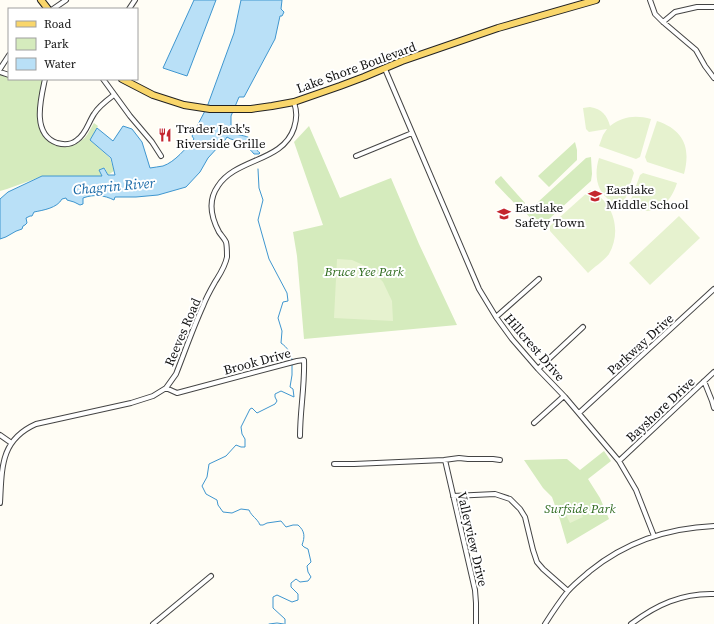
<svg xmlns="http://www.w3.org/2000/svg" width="714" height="624" font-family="'Source Serif 4',serif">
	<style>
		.green { fill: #d5ebbd }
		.pitch { fill: #e6f2cf }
		.water { fill: #b9e0f7; stroke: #3f96cf }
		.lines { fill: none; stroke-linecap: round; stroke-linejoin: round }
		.stream { stroke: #3f96cf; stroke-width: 1 }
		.minor-casing { stroke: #444; stroke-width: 6 }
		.primary-casing { stroke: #222; stroke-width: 8 }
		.minor { stroke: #fff; stroke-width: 4 }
		.primary { stroke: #f9d66b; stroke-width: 6 }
		.labels { text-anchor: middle; stroke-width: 4; stroke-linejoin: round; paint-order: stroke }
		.street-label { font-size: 13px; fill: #111; stroke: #fff }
		.poi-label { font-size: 13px; fill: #111; stroke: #fff; text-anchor: start }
		.park-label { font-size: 13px; font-style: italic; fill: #2f6b1f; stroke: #fff }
		.water-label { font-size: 14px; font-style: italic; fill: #1768a6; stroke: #fff }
	</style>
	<rect width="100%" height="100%" fill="#fffdf5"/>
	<path class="green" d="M 0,75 L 9,77 L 9,79 L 44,79 C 41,93 36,107 38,121 C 42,142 64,155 82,140 C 88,136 90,129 94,123 L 98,126 L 90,140 L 110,158 L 114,171 L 108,175 L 105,168 L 99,170 L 102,176 L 43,176 L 7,189 L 0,191 Z
		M 309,126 L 340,198 L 391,178 L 419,244 L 457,325 L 304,339 L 297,256 L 293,232 L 323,225 L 294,142 Z
		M 575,142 L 577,150 L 577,160 L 549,187 L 538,176 Z
		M 591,157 L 592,174 L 591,181 L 539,228 L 526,213 L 586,158 Z
		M 501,176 L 525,203 L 521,208 L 519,208 L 495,183 L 495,181 Z
		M 604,451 L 611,461 L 588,479 L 600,498 L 609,519 L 567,544 L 560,520 L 552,497 L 543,488 L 524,460 L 564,459 L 567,459 L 580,470 Z"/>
	<path class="pitch" d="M 590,107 C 602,109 607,115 610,126 C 623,116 636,115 651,119 L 640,157 L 636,159 L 599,146 L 603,135 L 607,129 L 589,132 L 586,129 L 583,108 Z
		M 657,121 C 684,130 691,148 684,174 L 647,162 L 645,157 Z
		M 599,158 L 632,169 L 634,173 L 623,206 C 619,205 615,204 611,201 C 596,192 594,174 599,158 Z
		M 643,173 L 677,183 C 669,208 653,216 628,208 L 640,175 Z
		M 590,190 C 614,202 622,231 609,254 C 605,260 593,268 588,273 L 550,231 L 550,226 Z
		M 679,216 L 700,238 L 650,285 L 629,263 Z
		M 337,259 L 352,260 L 370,268 L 383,282 L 392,301 L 393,321 L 334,318 Z
		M 579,509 L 583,517 L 570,523 L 566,515 Z"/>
	<path class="water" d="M 194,0 L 216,0 L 187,76 L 163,68 Z
		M 241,0 L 282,0 L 281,9 L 284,12 L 282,16 L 280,16 L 275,39 L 244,97 L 239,97 L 231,116 L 231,125 L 234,128 L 234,133 C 239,136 249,135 253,141 C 254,143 254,145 255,147 C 256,150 258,151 260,153 L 259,154 L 254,154 C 250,149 246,145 240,142 C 236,140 231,140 227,137 L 225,140 L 224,147 L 221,148 L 219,146 L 208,158 L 200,172 L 186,187 L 158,195 L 136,197 L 115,197 L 114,200 C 104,195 94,194 83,198 L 83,204 L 80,205 L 74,202 L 67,200 L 66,198 L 62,199 C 57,208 44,210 34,212 L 32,216 L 30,216 L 26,218 L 27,223 L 25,225 L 23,226 L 22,229 C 13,231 9,237 0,239 L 0,199 L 8,192 L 42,176 L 102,176 L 99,170 L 104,168 L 108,175 L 115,175 L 111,158 L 90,140 L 97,128 L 113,141 L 123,126 L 132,129 L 142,142 L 150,168 C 154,167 159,167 163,166 C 175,162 186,148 194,139 L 192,136 L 207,107 L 234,33 Z"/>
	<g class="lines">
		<path class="stream" d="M 258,169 L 259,188 L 263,200 L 258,220 L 269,259 L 287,293 L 288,301 L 283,302 L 278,318 L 282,331 L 281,343 C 287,347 292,354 292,361
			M 269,624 L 277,623 L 284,624
			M 285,624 L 285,619 L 273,608 L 273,597 L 277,595 L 292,602 L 298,600 L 298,594 L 291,587 L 291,583 L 296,579 L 300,582 L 308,581 L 311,577 L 308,572 L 307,566 L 311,562 L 308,549 L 304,547 L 302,545 C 305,537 305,531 298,525 L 293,525 L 286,527 L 281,521 L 267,523 L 263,525 L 260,525 C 257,518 252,517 249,510 L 241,509 L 232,513 L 223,512 L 218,505 L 217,500 L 206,494 L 202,486 L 207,477 L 209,464 L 226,456 L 236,445 L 241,447 L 245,447 L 245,439 L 242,434 L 241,427 L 250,409 L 252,408 L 257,413 L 275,404 L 277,401 L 275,397 L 275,394 L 281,391 L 294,397 L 293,389 L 290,387 L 292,375 L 292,364"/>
		<g class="minor-casing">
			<path id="minor" d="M 650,0 L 655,14 L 663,22 L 696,50 L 705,66 L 714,78
				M 53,9 L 66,0
				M 129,9 L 135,0
				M 663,22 L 675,12 L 697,7 L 714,7
				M 0,69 L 9,55
				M 385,69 L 479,289 L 496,317 L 512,339 L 538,369 L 565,397 L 619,461 L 636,490 L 654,536
				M 0,72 L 9,75
				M 45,79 C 41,98 31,134 57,143 C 64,145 71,145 77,140 C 86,134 88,123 94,114 C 99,106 106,101 114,95
				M 103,79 L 130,116 L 152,142 L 161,156
				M 356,156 L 412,133
				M 496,317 L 539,279
				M 538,369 L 583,327
				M 704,381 L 712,401 L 714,408
				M 166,388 L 177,393 L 297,361 L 304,360 C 305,385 300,410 300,436
				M 579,413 L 714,289
				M 534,423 L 564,396
				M 0,435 L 10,442
				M 445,460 L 475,590 L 476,603 L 476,624
				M 619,461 L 714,372
				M 334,464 L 354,464 L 444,460 L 459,458 L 468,459 L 493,459 L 500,460
				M 453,496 L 495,494 L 510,499 L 520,509 L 525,517 L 533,550 L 537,562 L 543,569 L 568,591
				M 0,503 C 2,468 0,440 36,424 L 131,403 L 153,396 L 166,388 L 176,374 C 185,351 193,328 203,306 C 206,298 211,289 215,282 C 220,274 225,267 227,257 C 227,253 227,246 226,242 C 224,238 221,235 219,232 C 211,217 208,200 218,186 C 236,158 283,162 294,128 C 297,118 297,112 294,102
				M 153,624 L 211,576
				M 545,624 C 552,613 560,601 568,591 C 574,584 583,577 590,571 C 627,541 668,528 714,526
				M 631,624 C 656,605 682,593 714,594"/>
		</g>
		<g class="primary-casing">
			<path id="primary" d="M 41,0 L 48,9
				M 122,79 L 153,95 L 184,105 L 210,109 L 251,109 L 272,106 L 294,102 L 340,86 L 364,77 L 402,61 L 498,28 L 596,0"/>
		</g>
		<use href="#minor" class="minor"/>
		<use href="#primary" class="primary"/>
	</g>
	<defs>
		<g id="restaurant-bare" transform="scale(1.08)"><path d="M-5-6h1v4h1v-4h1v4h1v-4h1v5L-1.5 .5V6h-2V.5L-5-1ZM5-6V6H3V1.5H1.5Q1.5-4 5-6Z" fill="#c4262e" stroke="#fff" stroke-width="2.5" paint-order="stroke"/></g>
		<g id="school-bare" transform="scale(1.08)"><path d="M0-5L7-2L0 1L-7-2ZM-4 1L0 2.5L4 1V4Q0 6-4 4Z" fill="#c4262e" stroke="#fff" stroke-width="2.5" paint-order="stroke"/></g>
	</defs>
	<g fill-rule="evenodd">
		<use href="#restaurant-bare" x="165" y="135"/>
		<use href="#school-bare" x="595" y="196"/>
		<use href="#school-bare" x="504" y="214"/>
	</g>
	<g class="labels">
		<g class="street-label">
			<text transform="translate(356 67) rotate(-20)" y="5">Lake Shore Boulevard</text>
			<text transform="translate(182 332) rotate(-67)" y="5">Reeves Road</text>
			<text transform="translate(640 344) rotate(-42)" y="5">Parkway Drive</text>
			<text transform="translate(535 347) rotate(49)" y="5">Hillcrest Drive</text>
			<text transform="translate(257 361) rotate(-15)" y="5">Brook Drive</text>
			<text transform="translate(660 409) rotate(-43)" y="5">Bayshore Drive</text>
			<text transform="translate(473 539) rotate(77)" y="5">Valleyview Drive</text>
		</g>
		<g class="poi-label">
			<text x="176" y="133">Trader Jack's<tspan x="176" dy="15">Riverside Grille</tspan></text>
			<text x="606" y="194">Eastlake<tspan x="606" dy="15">Middle School</tspan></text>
			<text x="515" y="212">Eastlake<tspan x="515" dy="15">Safety Town</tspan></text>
		</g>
		<g class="park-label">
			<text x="364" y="276">Bruce Yee Park</text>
			<text x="580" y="513">Surfside Park</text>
		</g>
		<g class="water-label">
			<text transform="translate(114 186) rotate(-5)" y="5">Chagrin River</text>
		</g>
	</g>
	<rect x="8" y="8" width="130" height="72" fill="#ffffff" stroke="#a0a0a0"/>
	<rect x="16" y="21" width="20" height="6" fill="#f9d66b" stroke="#a0a0a0"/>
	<text x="44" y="28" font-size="12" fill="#111111">Road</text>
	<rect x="16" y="38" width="20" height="12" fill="#d5ebbd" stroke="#a0a0a0"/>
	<text x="44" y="48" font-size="12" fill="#111111">Park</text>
	<rect x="16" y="58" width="20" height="12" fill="#b9e0f7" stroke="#a0a0a0"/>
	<text x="44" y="68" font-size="12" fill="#111111">Water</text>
</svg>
